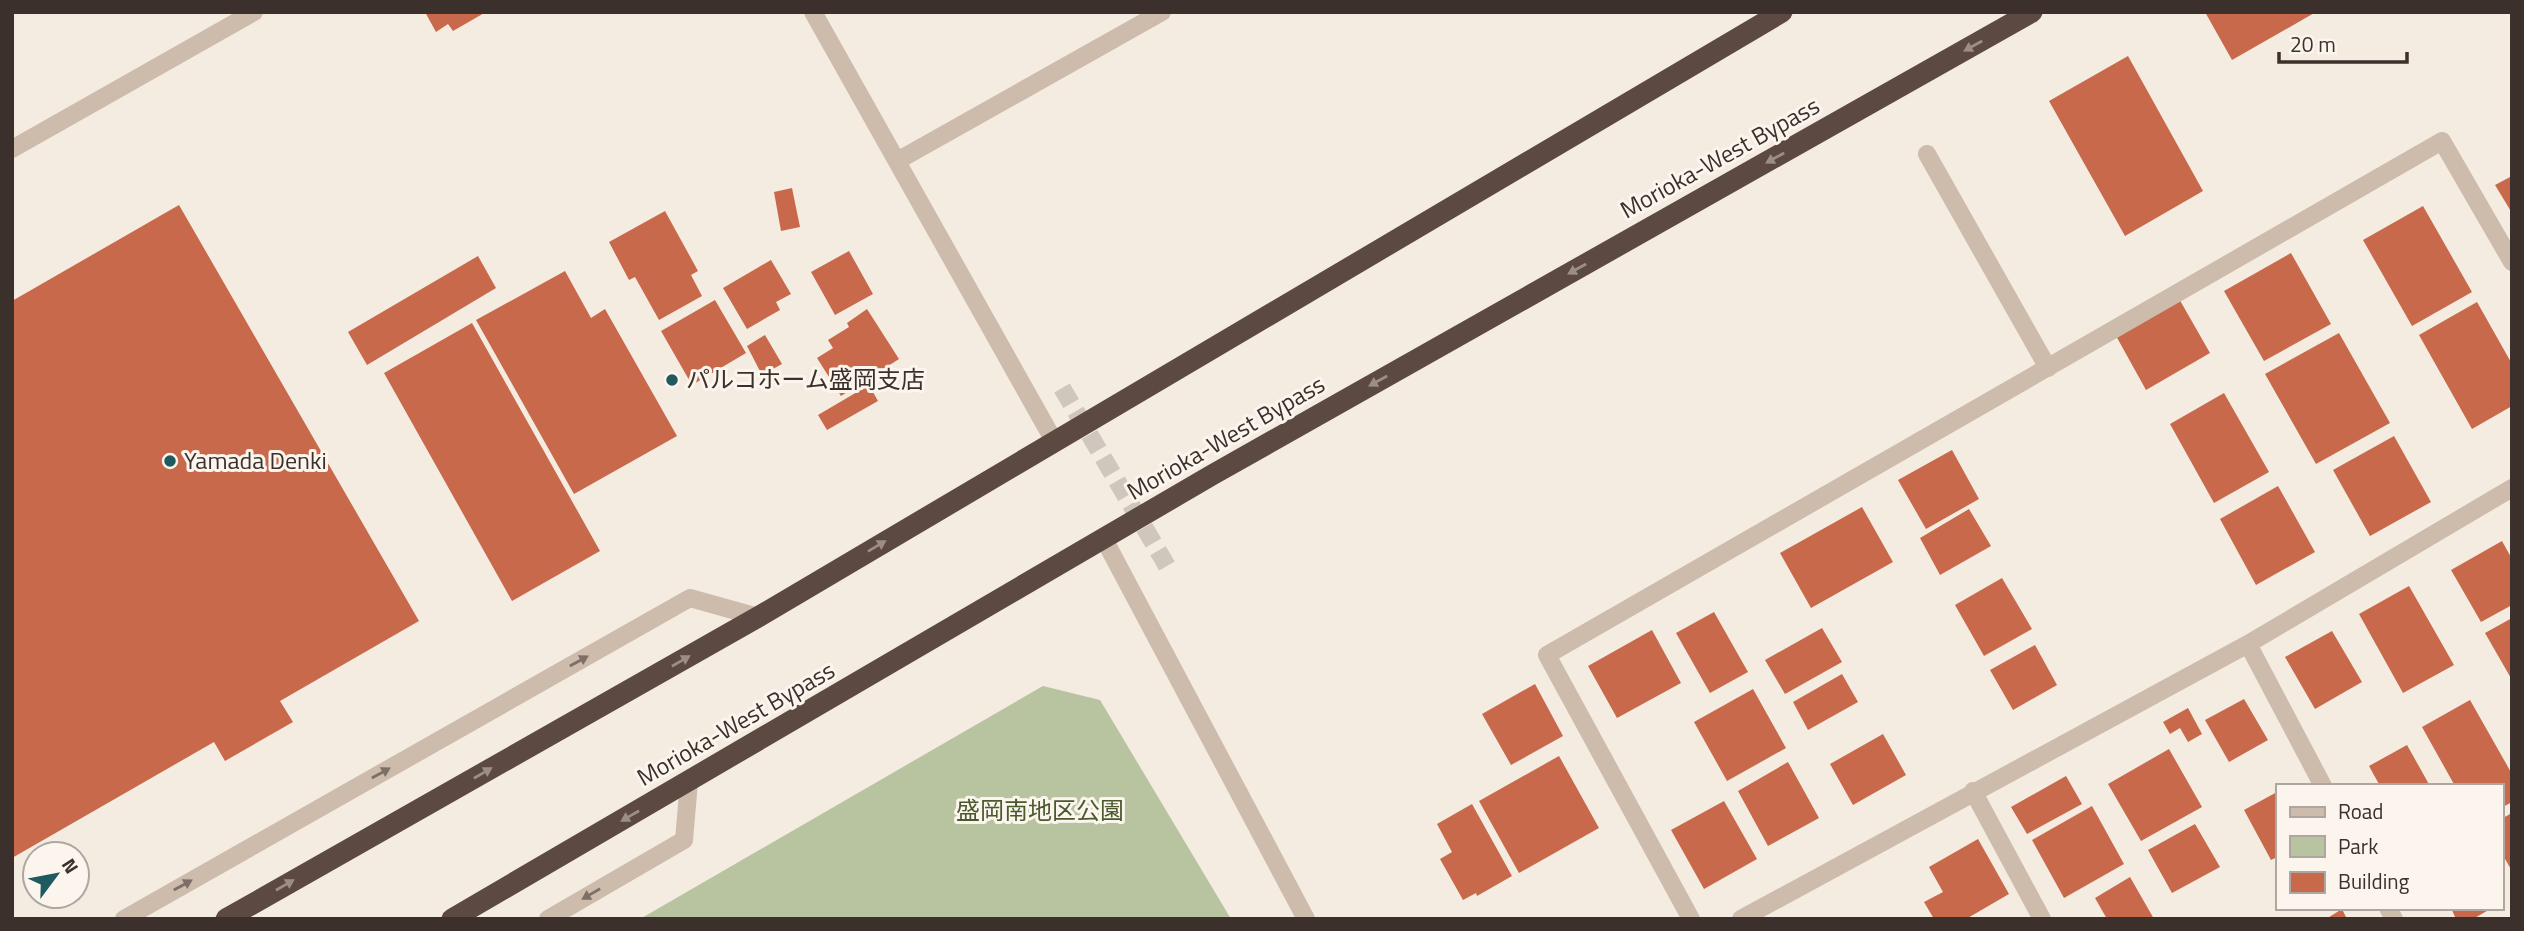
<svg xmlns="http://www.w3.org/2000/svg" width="2524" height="931" font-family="'Titillium Web','Noto Sans JP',sans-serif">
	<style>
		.green { fill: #b8c4a0 }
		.building { fill: #c8694b }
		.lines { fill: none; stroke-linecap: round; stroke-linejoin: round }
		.minor-tunnel { stroke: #cfc6bd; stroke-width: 18; stroke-dasharray: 18 9; stroke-linecap: butt }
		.minor { stroke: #cdbbac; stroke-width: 18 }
		.highway { stroke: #5c4a42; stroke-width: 21 }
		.oneway { fill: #9c8e87 }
		.oneway2 { fill: #7d6f65 }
		.poi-dot { fill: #1f5a5e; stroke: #fbf5ee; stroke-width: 2.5 }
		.labels { text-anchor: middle; stroke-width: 6; stroke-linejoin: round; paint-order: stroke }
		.street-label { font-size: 24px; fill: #3b302b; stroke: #fbf5ee }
		.poi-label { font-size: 24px; fill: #3b302b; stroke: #fbf5ee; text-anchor: start }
		.park-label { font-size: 24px; fill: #4a5a2e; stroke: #fbf5ee }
	</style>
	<rect width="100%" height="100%" fill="#f4ebe1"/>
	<path class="green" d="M 1043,686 L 1100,700 L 1231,919 L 640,919 Z"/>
	<path class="building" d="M 425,12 L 486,12 L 453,31 L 448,24 L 436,32 Z
		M 2205,12 L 2316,12 L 2232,60 Z
		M 2128,56 L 2203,191 L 2125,236 L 2049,101 Z
		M 2512,176 L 2512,213 L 2495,185 Z
		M 792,188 L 800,227 L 781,231 L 774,192 Z
		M 179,205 L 419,621 L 280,701 L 293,722 L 225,761 L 214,742 L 12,858 L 12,301 Z
		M 2423,206 L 2472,292 L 2412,326 L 2363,240 Z
		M 665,211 L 698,271 L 691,275 L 702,296 L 659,320 L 635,277 L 629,280 L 609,242 Z
		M 849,251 L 873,294 L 835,315 L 811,272 Z
		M 2291,253 L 2331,324 L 2264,361 L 2224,291 Z
		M 478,256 L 496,288 L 367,365 L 348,332 Z
		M 771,260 L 791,294 L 776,302 L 780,310 L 747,329 L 723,288 Z
		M 565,271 L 591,318 L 605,309 L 677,436 L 574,494 L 476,320 Z
		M 2178,297 L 2210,353 L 2146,390 L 2115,334 Z
		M 715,300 L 746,353 L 692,385 L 661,331 Z
		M 2477,302 L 2512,364 L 2512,406 L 2472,429 L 2419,335 Z
		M 867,309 L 899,359 L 841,396 L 817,358 L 833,348 L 828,340 L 849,327 L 847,323 Z
		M 472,323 L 600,551 L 512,601 L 384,373 Z
		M 2339,333 L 2390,423 L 2316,464 L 2265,374 Z
		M 765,335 L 782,364 L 762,375 L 747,346 Z
		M 869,385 L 878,401 L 827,430 L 818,415 Z
		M 2224,393 L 2269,472 L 2214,503 L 2170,424 Z
		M 2394,436 L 2431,502 L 2370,536 L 2333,470 Z
		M 1952,450 L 1979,499 L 1926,529 L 1898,480 Z
		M 2278,486 L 2315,552 L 2256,585 L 2220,519 Z
		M 1862,507 L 1893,562 L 1811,608 L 1780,553 Z
		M 1969,509 L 1991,546 L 1940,575 L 1920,538 Z
		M 2502,541 L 2512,559 L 2512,605 L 2481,622 L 2451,570 Z
		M 2002,578 L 2032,629 L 1984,656 L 1955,605 Z
		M 2409,586 L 2454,665 L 2403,693 L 2359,614 Z
		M 1714,612 L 1748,672 L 1710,693 L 1676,633 Z
		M 2512,618 L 2512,680 L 2485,633 Z
		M 1822,628 L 1842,662 L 1785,694 L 1765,660 Z
		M 1652,630 L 1681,683 L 1617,718 L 1588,666 Z
		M 2332,631 L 2362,682 L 2315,709 L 2285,657 Z
		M 2035,645 L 2057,685 L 2013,710 L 1990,670 Z
		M 1842,674 L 1858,702 L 1808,730 L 1793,702 Z
		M 1535,684 L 1563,736 L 1511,765 L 1482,714 Z
		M 1753,689 L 1786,748 L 1727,781 L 1694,722 Z
		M 2244,699 L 2268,740 L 2229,762 L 2205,720 Z
		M 2470,700 L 2512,774 L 2512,802 L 2501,808 L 2501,786 L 2455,786 L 2422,727 Z
		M 2188,708 L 2202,734 L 2188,742 L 2180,728 L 2170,734 L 2163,722 Z
		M 1883,734 L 1906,775 L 1853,805 L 1830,764 Z
		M 2407,745 L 2430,786 L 2380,786 L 2369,766 Z
		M 2169,749 L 2202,807 L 2141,841 L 2108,784 Z
		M 1559,756 L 1599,828 L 1519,873 L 1479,801 Z
		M 1788,762 L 1819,818 L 1768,846 L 1738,791 Z
		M 2066,776 L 2082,804 L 2027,834 L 2011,807 Z
		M 2277,792 L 2277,857 L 2271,860 L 2244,810 Z
		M 1724,801 L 1757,859 L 1704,889 L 1671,830 Z
		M 1472,804 L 1512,876 L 1477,896 L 1476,893 L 1463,900 L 1440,859 L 1452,852 L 1437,824 Z
		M 2092,806 L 2124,864 L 2064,898 L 2032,840 Z
		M 2512,813 L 2512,871 L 2501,852 L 2501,819 Z
		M 2195,824 L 2220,867 L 2172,893 L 2148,850 Z
		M 1978,839 L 2009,894 L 1966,919 L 1934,919 L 1924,902 L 1943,892 L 1929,867 Z
		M 2130,877 L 2154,919 L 2107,919 L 2095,898 Z
		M 2451,908 L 2492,908 L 2473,919 L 2456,919 Z
		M 2342,909 L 2347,919 L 2326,919 Z"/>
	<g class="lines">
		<path class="minor-tunnel" d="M 1062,388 L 1167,566"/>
		<path class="minor" d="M 813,12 L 1054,441
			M 12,149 L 254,12
			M 1927,154 L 2048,368
			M 897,161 L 1162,12
			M 1104,539 L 1306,919
			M 2248,644 L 2323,786
			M 1973,791 L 2042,919
			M 2388,908 L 2394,919
			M 124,919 L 690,598 L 758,617
			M 548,919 L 684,840 L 689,782
			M 1691,919 L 1547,655 L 2442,141 L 2512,262
			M 1741,919 L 2248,644 L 2512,488"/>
		<path class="highway" d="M 226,919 L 758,617 L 1782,12
			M 452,919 L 1212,475 L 2032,12"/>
	</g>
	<defs><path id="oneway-solid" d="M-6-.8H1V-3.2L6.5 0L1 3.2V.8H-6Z" transform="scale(1.75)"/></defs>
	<g class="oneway">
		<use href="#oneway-solid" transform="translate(1973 46) rotate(151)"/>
		<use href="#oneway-solid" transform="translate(1775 158) rotate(151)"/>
		<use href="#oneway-solid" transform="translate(1577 269) rotate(151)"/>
		<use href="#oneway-solid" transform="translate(1378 381) rotate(151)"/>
		<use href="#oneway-solid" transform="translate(877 546) rotate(-31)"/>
		<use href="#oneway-solid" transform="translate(681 661) rotate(-30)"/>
		<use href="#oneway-solid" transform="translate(483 773) rotate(-30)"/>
		<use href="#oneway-solid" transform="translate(630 816) rotate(150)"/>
		<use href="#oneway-solid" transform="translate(285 885) rotate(-30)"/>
	</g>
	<g class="oneway2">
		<use href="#oneway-solid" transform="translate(579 661) rotate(-29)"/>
		<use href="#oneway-solid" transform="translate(381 773) rotate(-29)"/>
		<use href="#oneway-solid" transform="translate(183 885) rotate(-29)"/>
		<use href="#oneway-solid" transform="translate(591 894) rotate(150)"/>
	</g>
	<g class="poi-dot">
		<circle cx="672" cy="380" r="7"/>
		<circle cx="170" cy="461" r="7"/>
	</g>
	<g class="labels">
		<g class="street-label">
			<text transform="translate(1720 158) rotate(-29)" y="8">Morioka-West Bypass</text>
			<text transform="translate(1226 438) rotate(-30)" y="8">Morioka-West Bypass</text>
			<text transform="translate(736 724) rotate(-30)" y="8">Morioka-West Bypass</text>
		</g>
		<g class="poi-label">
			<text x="686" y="388">パルコホーム盛岡支店</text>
			<text x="184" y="469">Yamada Denki</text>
		</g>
		<g class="park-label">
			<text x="1040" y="819">盛岡南地区公園</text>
		</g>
	</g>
	<rect width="2524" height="931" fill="none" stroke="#3b302b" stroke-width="28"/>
	<rect x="2276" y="784" width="228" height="126" fill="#fbf5ee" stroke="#aea6a0" stroke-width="2"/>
	<rect x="2290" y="807" width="35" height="10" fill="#cdbbac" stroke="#aea6a0" stroke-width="2"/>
	<text x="2338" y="819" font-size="21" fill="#3b302b">Road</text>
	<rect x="2290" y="836" width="35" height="21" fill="#b8c4a0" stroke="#aea6a0" stroke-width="2"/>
	<text x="2338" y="854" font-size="21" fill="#3b302b">Park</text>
	<rect x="2290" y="872" width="35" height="21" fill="#c8694b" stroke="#aea6a0" stroke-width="2"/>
	<text x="2338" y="889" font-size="21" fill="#3b302b">Building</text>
	<g transform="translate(56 875) rotate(58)"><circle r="33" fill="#fbf5ee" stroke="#aea6a0" stroke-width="2"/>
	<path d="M0-5L12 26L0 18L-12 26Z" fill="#1f5a5e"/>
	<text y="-10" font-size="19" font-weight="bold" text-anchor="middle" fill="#3b302b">N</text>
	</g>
	<path d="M2279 52v10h128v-10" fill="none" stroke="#3b302b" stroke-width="3.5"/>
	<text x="2290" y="52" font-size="21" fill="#3b302b" stroke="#fbf5ee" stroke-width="5" paint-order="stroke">20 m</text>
</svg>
